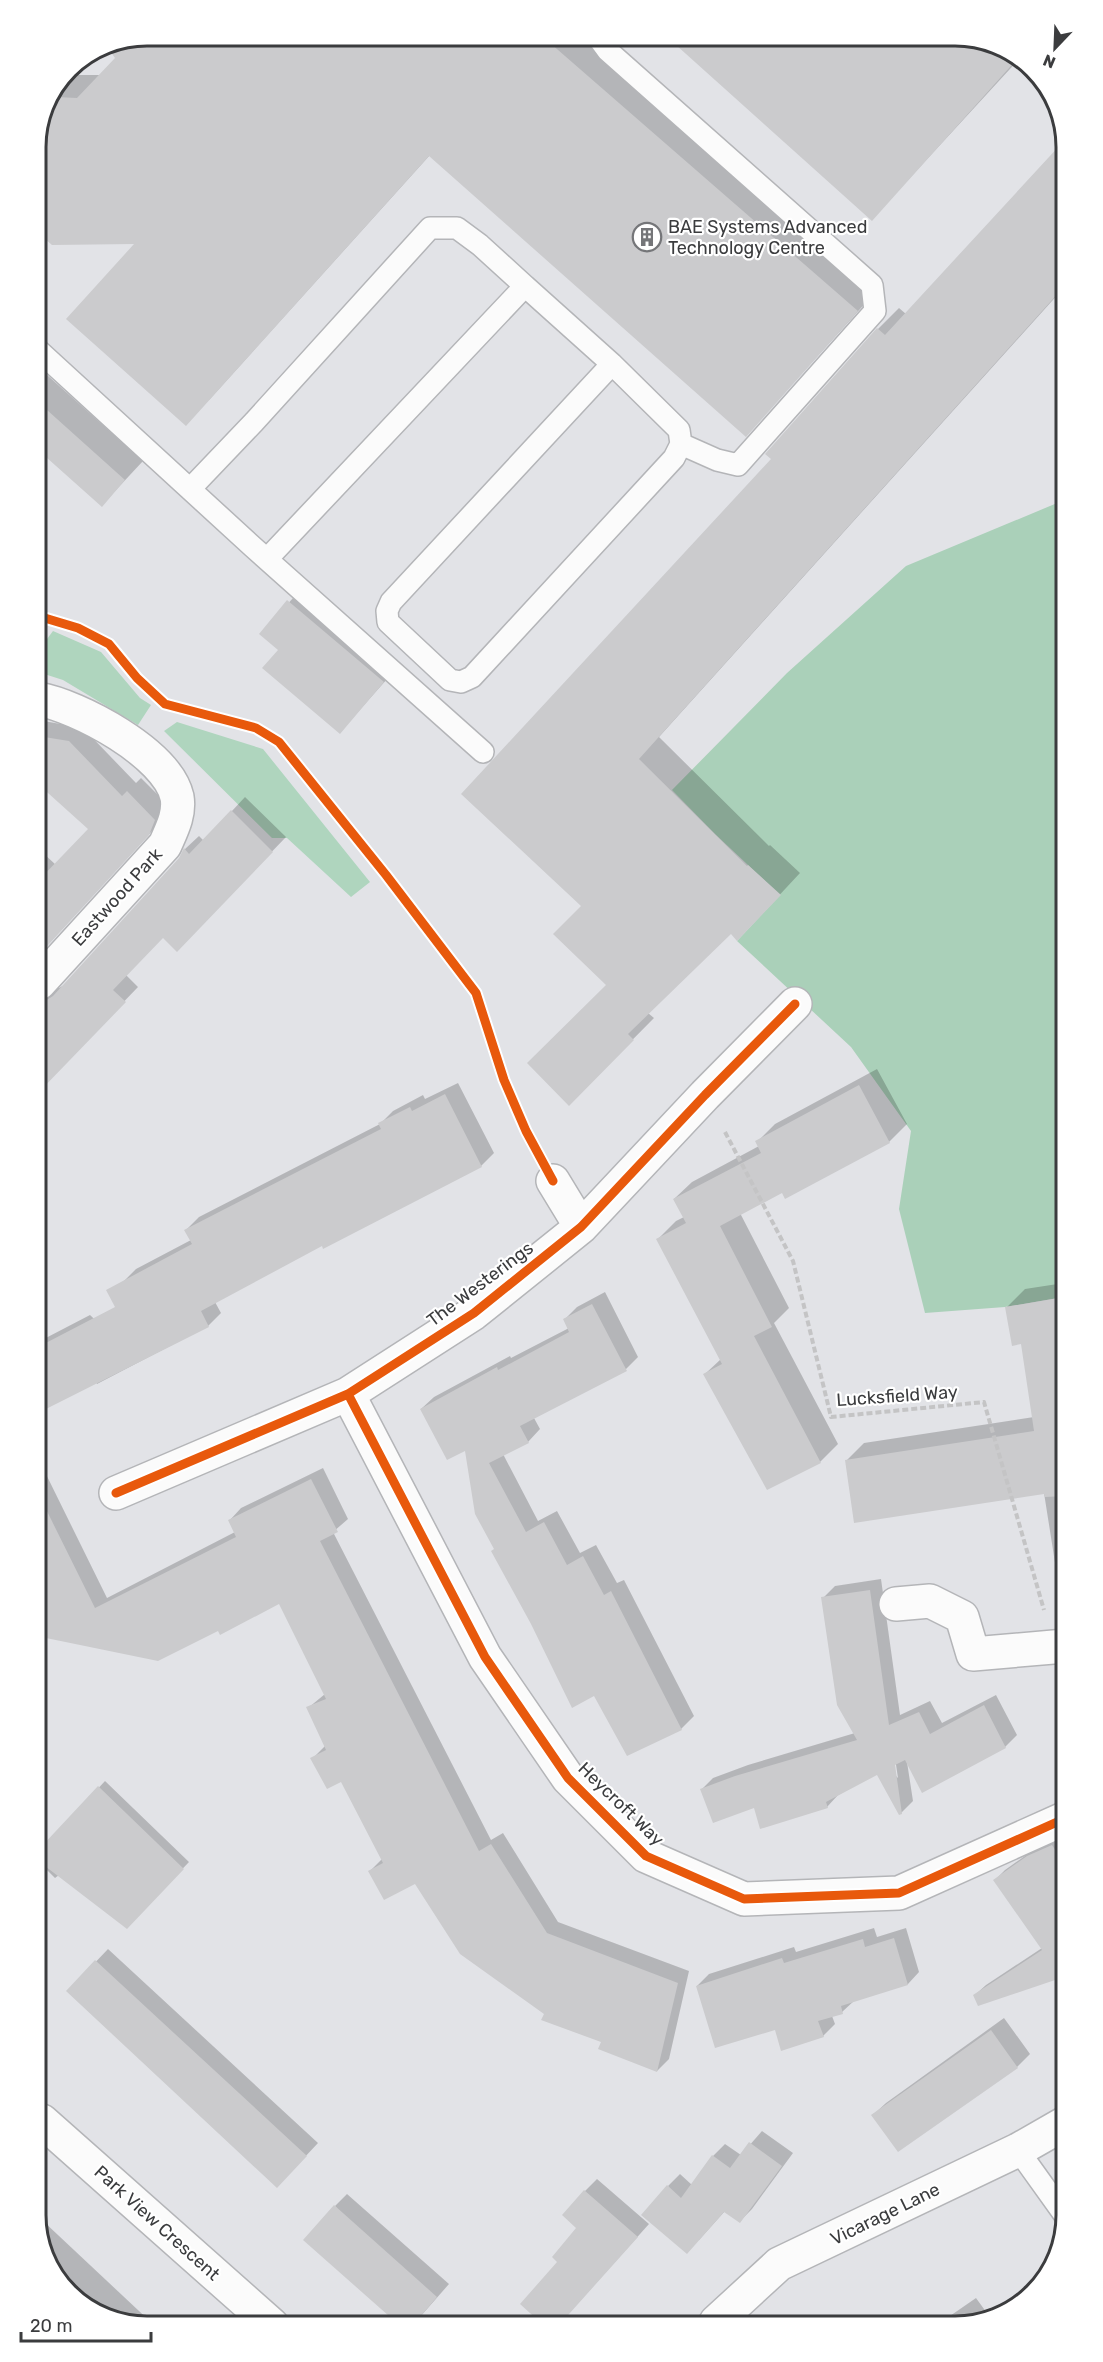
<svg xmlns="http://www.w3.org/2000/svg" width="1103" height="2362" font-family="Rubik,sans-serif">
	<style>
		.green { fill: #afd5be }
		.forest { fill: #aad0b9 }
		.shadow { fill: #0003; fill-rule: evenodd }
		.building { fill: #cbcbcd }
		.lines { fill: none; stroke-linecap: round; stroke-linejoin: round }
		.service-casing { stroke: #b4b5b8; stroke-width: 24 }
		.minor-casing { stroke: #b4b5b8; stroke-width: 36 }
		.path { stroke: #c4c4c5; stroke-width: 4; stroke-dasharray: 6 3; stroke-linecap: butt }
		.service { stroke: #fbfbfb; stroke-width: 21 }
		.minor { stroke: #fbfbfb; stroke-width: 33 }
		.cycleway-casing { stroke: #fff; stroke-width: 13 }
		.cycleway { stroke: #e8590c; stroke-width: 9 }
		.labels { text-anchor: middle; stroke-width: 4.5; stroke-linejoin: round; paint-order: stroke }
		.poi-label { font-size: 18px; fill: #3b3c3e; stroke: #fff; text-anchor: start }
		.street-label { font-size: 18px; fill: #3b3c3e; stroke: #fff }
		.rim { fill: none; stroke: #3b3c3e; stroke-width: 3 }
	</style>
	<rect width="100%" height="100%" fill="#e2e3e7"/>
	<path class="green" d="M 53,631 L 101,652 L 140,698 L 151,705 L 138,725 L 63,680 L 38,672 L 38,651 Z
		M 177,722 L 263,749 L 370,882 L 351,897 L 287,838 L 272,838 L 164,731 Z"/>
	<path class="forest" d="M 1062,501 L 1064,1297 L 1005,1307 L 925,1313 L 899,1209 L 911,1131 L 851,1047 L 737,941 L 780,895 L 715,834 L 672,790 L 787,673 L 906,566 Z"/>
	<path class="shadow" d="M 148,36 L 592,36 L 880,287 L 746,435 L 430,155 L 209,400 L 137,242 L 36,141 L 64,78 L 68,75 L 101,75 Z
		M 963,36 L 1020,58 L 872,219 Z
		M 1061,146 L 1061,291 L 659,737 L 769,846 L 770,845 L 800,873 L 758,918 L 731,932 L 648,1013 L 654,1018 L 569,1104 L 608,985 L 583,906 L 463,794 L 773,459 L 878,329 L 899,308 L 906,314 Z
		M 37,366 L 143,461 L 102,505 L 37,447 Z
		M 301,589 L 396,669 L 340,732 L 280,649 L 261,634 Z
		M 38,720 L 83,728 L 136,783 L 141,778 L 168,805 L 163,819 L 38,955 L 38,856 L 42,852 L 56,865 L 90,829 L 95,799 L 38,786 Z
		M 245,797 L 286,837 L 191,936 L 163,936 L 126,975 L 138,987 L 39,1090 L 39,981 L 49,988 L 59,988 L 66,984 L 180,859 L 185,849 L 199,836 L 204,841 Z
		M 877,1069 L 907,1124 L 889,1142 L 786,1197 L 783,1191 L 740,1213 L 789,1308 L 774,1323 L 838,1444 L 820,1462 L 767,1488 L 705,1374 L 721,1359 L 658,1239 L 676,1221 L 684,1217 L 674,1199 L 692,1182 L 759,1146 L 757,1142 L 775,1124 Z
		M 458,1083 L 494,1153 L 481,1166 L 322,1244 L 215,1302 L 221,1313 L 208,1326 L 97,1384 L 96,1382 L 50,1405 L 40,1385 L 40,1341 L 90,1315 L 125,1348 L 123,1282 L 136,1269 L 191,1240 L 186,1230 L 199,1217 L 380,1124 L 393,1111 L 423,1095 L 425,1099 Z
		M 1064,1283 L 1065,1568 L 1056,1569 L 1044,1493 L 846,1461 L 864,1443 L 1034,1417 L 1022,1342 L 1007,1307 L 1025,1289 Z
		M 605,1292 L 638,1357 L 626,1369 L 534,1418 L 540,1429 L 528,1442 L 503,1454 L 538,1521 L 557,1511 L 580,1553 L 596,1545 L 617,1583 L 624,1580 L 694,1716 L 681,1729 L 496,1549 L 466,1448 L 421,1409 L 434,1397 L 510,1356 L 511,1358 L 569,1328 L 565,1319 L 577,1307 Z
		M 40,1462 L 107,1598 L 235,1532 L 230,1520 L 241,1508 L 323,1468 L 348,1519 L 333,1532 L 491,1840 L 503,1833 L 558,1922 L 689,1971 L 669,2059 L 657,2071 L 603,2041 L 546,2013 L 415,1882 L 370,1871 L 382,1859 L 342,1780 L 312,1759 L 325,1746 L 308,1708 L 325,1694 L 280,1602 L 219,1629 L 40,1623 Z
		M 881,1579 L 900,1715 L 930,1701 L 942,1723 L 996,1695 L 1017,1735 L 1005,1747 L 907,1762 L 913,1801 L 901,1813 L 877,1773 L 838,1795 L 827,1807 L 755,1806 L 702,1789 L 713,1778 L 748,1765 L 855,1733 L 823,1598 L 835,1586 ZM 895,1758 L 898,1778 L 894,1774 Z
		M 105,1781 L 189,1862 L 127,1927 L 59,1875 L 55,1878 L 41,1864 L 41,1850 Z
		M 1063,1835 L 1066,1840 L 1066,1975 L 979,2004 L 975,1995 L 986,1985 L 1042,1948 L 995,1880 L 1005,1870 L 1039,1846 Z
		M 874,1928 L 877,1937 L 906,1928 L 919,1972 L 908,1984 L 855,2000 L 842,2012 L 832,2016 L 835,2024 L 823,2036 L 776,2028 L 697,1986 L 709,1974 L 794,1947 L 796,1952 Z
		M 108,1949 L 318,2143 L 289,2174 L 68,1991 Z
		M 1004,2018 L 1030,2054 L 1017,2067 L 873,2115 L 886,2103 Z
		M 762,2131 L 793,2153 L 752,2209 L 740,2221 L 725,2211 L 699,2240 L 668,2186 L 680,2174 L 692,2185 L 713,2156 L 725,2144 L 741,2155 Z
		M 597,2179 L 649,2224 L 560,2323 L 543,2323 L 522,2304 L 559,2261 L 579,2228 L 585,2191 Z
		M 347,2194 L 449,2284 L 420,2317 L 335,2206 Z
		M 42,2220 L 155,2326 L 140,2326 L 80,2303 L 42,2251 Z
		M 976,2298 L 992,2320 L 945,2320 L 947,2318 Z"/>
	<path class="building" d="M 147,36 L 542,36 L 858,311 L 746,437 L 429,156 L 186,426 L 66,319 L 134,244 L 52,245 L 36,231 L 36,141 L 56,97 L 77,98 L 115,58 L 105,44 Z
		M 666,36 L 963,36 L 1019,57 L 872,221 Z
		M 1061,144 L 1061,290 L 639,759 L 747,866 L 748,865 L 781,895 L 737,941 L 731,934 L 628,1034 L 634,1040 L 569,1106 L 527,1063 L 606,985 L 553,934 L 581,906 L 461,794 L 771,459 L 765,454 L 877,328 L 885,335 Z
		M 37,401 L 125,480 L 102,507 L 37,449 Z
		M 287,600 L 384,682 L 340,734 L 262,668 L 278,650 L 259,634 Z
		M 38,736 L 69,741 L 122,796 L 127,791 L 155,820 L 149,835 L 38,956 L 38,881 L 88,829 L 38,784 Z
		M 231,810 L 273,852 L 177,952 L 163,938 L 113,990 L 126,1002 L 39,1092 L 39,1001 L 45,1001 L 53,996 L 179,858 L 184,848 L 189,854 Z
		M 859,1085 L 890,1143 L 785,1199 L 782,1193 L 720,1226 L 772,1327 L 754,1336 L 821,1463 L 767,1490 L 703,1374 L 722,1364 L 656,1239 L 686,1223 L 673,1199 L 761,1153 L 755,1141 Z
		M 445,1094 L 482,1167 L 323,1249 L 322,1246 L 201,1311 L 209,1327 L 40,1412 L 40,1346 L 115,1307 L 106,1290 L 192,1244 L 184,1230 L 381,1129 L 378,1123 L 410,1107 L 412,1111 Z
		M 1064,1297 L 1065,1496 L 1045,1497 L 1044,1494 L 854,1523 L 845,1460 L 1034,1431 L 1021,1344 L 1012,1346 L 1005,1307 Z
		M 592,1304 L 627,1371 L 520,1426 L 529,1443 L 489,1463 L 526,1532 L 544,1522 L 567,1565 L 583,1556 L 604,1595 L 611,1591 L 682,1730 L 627,1756 L 594,1696 L 572,1708 L 531,1624 L 491,1551 L 494,1549 L 475,1514 L 465,1451 L 447,1460 L 420,1409 L 497,1367 L 498,1370 L 569,1332 L 563,1319 Z
		M 311,1479 L 338,1532 L 320,1541 L 479,1851 L 491,1844 L 547,1933 L 678,1983 L 657,2072 L 598,2049 L 601,2042 L 541,2020 L 544,2014 L 460,1954 L 415,1884 L 384,1900 L 368,1871 L 383,1863 L 341,1782 L 327,1789 L 310,1758 L 326,1750 L 306,1707 L 326,1699 L 279,1604 L 220,1635 L 218,1631 L 158,1661 L 46,1638 L 40,1626 L 40,1497 L 95,1608 L 236,1537 L 228,1520 Z
		M 870,1590 L 889,1725 L 919,1712 L 930,1734 L 984,1705 L 1006,1748 L 922,1793 L 905,1760 L 895,1765 L 902,1814 L 899,1815 L 877,1775 L 826,1802 L 828,1808 L 760,1829 L 754,1808 L 713,1823 L 700,1789 L 735,1776 L 857,1740 L 837,1705 L 821,1597 Z
		M 98,1786 L 184,1869 L 127,1929 L 41,1863 L 41,1847 Z
		M 1052,1845 L 1066,1866 L 1066,1985 L 1061,1978 L 978,2006 L 973,1995 L 1042,1950 L 993,1880 L 1027,1856 Z
		M 894,1938 L 908,1985 L 841,2006 L 843,2014 L 818,2021 L 824,2037 L 781,2051 L 775,2030 L 715,2048 L 696,1986 L 782,1958 L 784,1963 L 863,1939 L 865,1947 Z
		M 95,1960 L 307,2156 L 277,2188 L 66,1991 Z
		M 991,2030 L 1018,2068 L 898,2152 L 871,2115 Z
		M 749,2142 L 782,2166 L 740,2223 L 724,2212 L 687,2254 L 641,2215 L 667,2185 L 681,2198 L 712,2155 L 730,2168 Z
		M 584,2190 L 638,2237 L 561,2323 L 541,2323 L 520,2304 L 557,2262 L 552,2257 L 576,2228 L 562,2215 Z
		M 334,2205 L 437,2297 L 414,2324 L 398,2324 L 303,2240 Z"/>
	<g class="lines">
		<g class="service-casing">
			<path id="service" d="M 597,36 L 608,51 L 872,285 L 875,311 L 738,465 L 717,460 L 681,444
				M 37,349 L 253,547 L 483,752
				M 190,489 L 254,422 L 430,228 L 457,228 L 480,245 L 525,286
				M 267,559 L 525,286 L 612,364 L 679,430 L 681,444 L 674,458 L 472,677 L 461,682 L 450,680 L 388,622 L 387,611 L 391,602 L 612,364
				M 1018,2150 L 1066,2217"/>
		</g>
		<g class="minor-casing">
			<path id="minor" d="M 38,699 C 78,706 167,753 177,797 C 180,814 172,829 165,845 L 39,983
				M 553,1181 L 581,1227
				M 348,1394 L 485,1657 L 568,1778 L 646,1856 L 744,1899 L 899,1893 L 1066,1818
				M 116,1493 L 348,1394 L 474,1313 L 581,1227 L 705,1095 L 795,1004
				M 896,1604 L 930,1601 L 962,1617 L 973,1654 L 1065,1646
				M 42,2121 L 272,2325
				M 716,2322 L 779,2264 L 1018,2150 L 1067,2122"/>
		</g>
		<path class="path" d="M 725,1132 L 793,1261 L 831,1417 L 984,1402 L 1044,1610"/>
		<use href="#service" class="service"/>
		<use href="#minor" class="minor"/>
		<g class="cycleway-casing">
			<path id="cycleway" d="M 38,616 L 78,628 L 109,644 L 137,678 L 165,704 L 256,728 L 279,742 L 386,875 L 476,993 L 504,1080 L 526,1131 L 553,1181
				M 348,1394 L 485,1657 L 568,1778 L 646,1856 L 744,1899 L 899,1893 L 1066,1818
				M 116,1493 L 348,1394 L 474,1313 L 581,1227 L 705,1095 L 795,1004"/>
		</g>
		<use href="#cycleway" class="cycleway"/>
	</g>
	<defs>
		<g id="building-ring" transform="scale(1.5)"><circle r="9.5" fill="#fff" stroke="#757679" stroke-width="1.5"/><path d="M-4-6H4V6H1V3H-1V6H-4ZM-2.5-4.3h1.7v1.8h-1.7ZM.8-4.3h1.7v1.8H.8ZM-2.5-1h1.7V.8h-1.7ZM.8-1h1.7V.8H.8Z" fill="#757679"/></g>
	</defs>
	<g fill-rule="evenodd">
		<use href="#building-ring" x="647" y="237"/>
	</g>
	<g class="labels">
		<g class="poi-label">
			<text x="668" y="233">BAE Systems Advanced<tspan x="668" dy="21">Technology Centre</tspan></text>
		</g>
		<g class="street-label">
			<text transform="translate(117 897) rotate(-48)" y="6">Eastwood Park</text>
			<text transform="translate(480 1284) rotate(-37)" y="6">The Westerings</text>
			<text transform="translate(897 1396) rotate(-4)" y="6">Lucksfield Way</text>
			<text transform="translate(621 1804) rotate(44)" y="6">Heycroft Way</text>
			<text transform="translate(885 2214) rotate(-26)" y="6">Vicarage Lane</text>
			<text transform="translate(157 2223) rotate(42)" y="6">Park View Crescent</text>
		</g>
	</g>
	<path d="M0 0H1103V2362H0ZM147 46H955A101 101 0 0 1 1056 147V2215A101 101 0 0 1 955 2316H147A101 101 0 0 1 46 2215V147A101 101 0 0 1 147 46Z" fill="#fff" fill-rule="evenodd"/>
	<path class="rim" d="M147 46H955A101 101 0 0 1 1056 147V2215A101 101 0 0 1 955 2316H147A101 101 0 0 1 46 2215V147A101 101 0 0 1 147 46Z"/>
	<g transform="translate(1055 48) rotate(203)" stroke="#ffffff" stroke-width="4.5" paint-order="stroke">
	<path d="M0-4.5L10 22L0 15L-10 22Z" fill="#3b3c3e"/>
	<text y="-9" font-size="16" font-weight="bold" text-anchor="middle" fill="#3b3c3e">N</text>
	</g>
	<path d="M21 2332v9h130v-9" fill="none" stroke="#3b3c3e" stroke-width="3"/>
	<text x="30" y="2332" font-size="18" fill="#3b3c3e" stroke="#ffffff" stroke-width="4.5" paint-order="stroke">20 m</text>
</svg>
